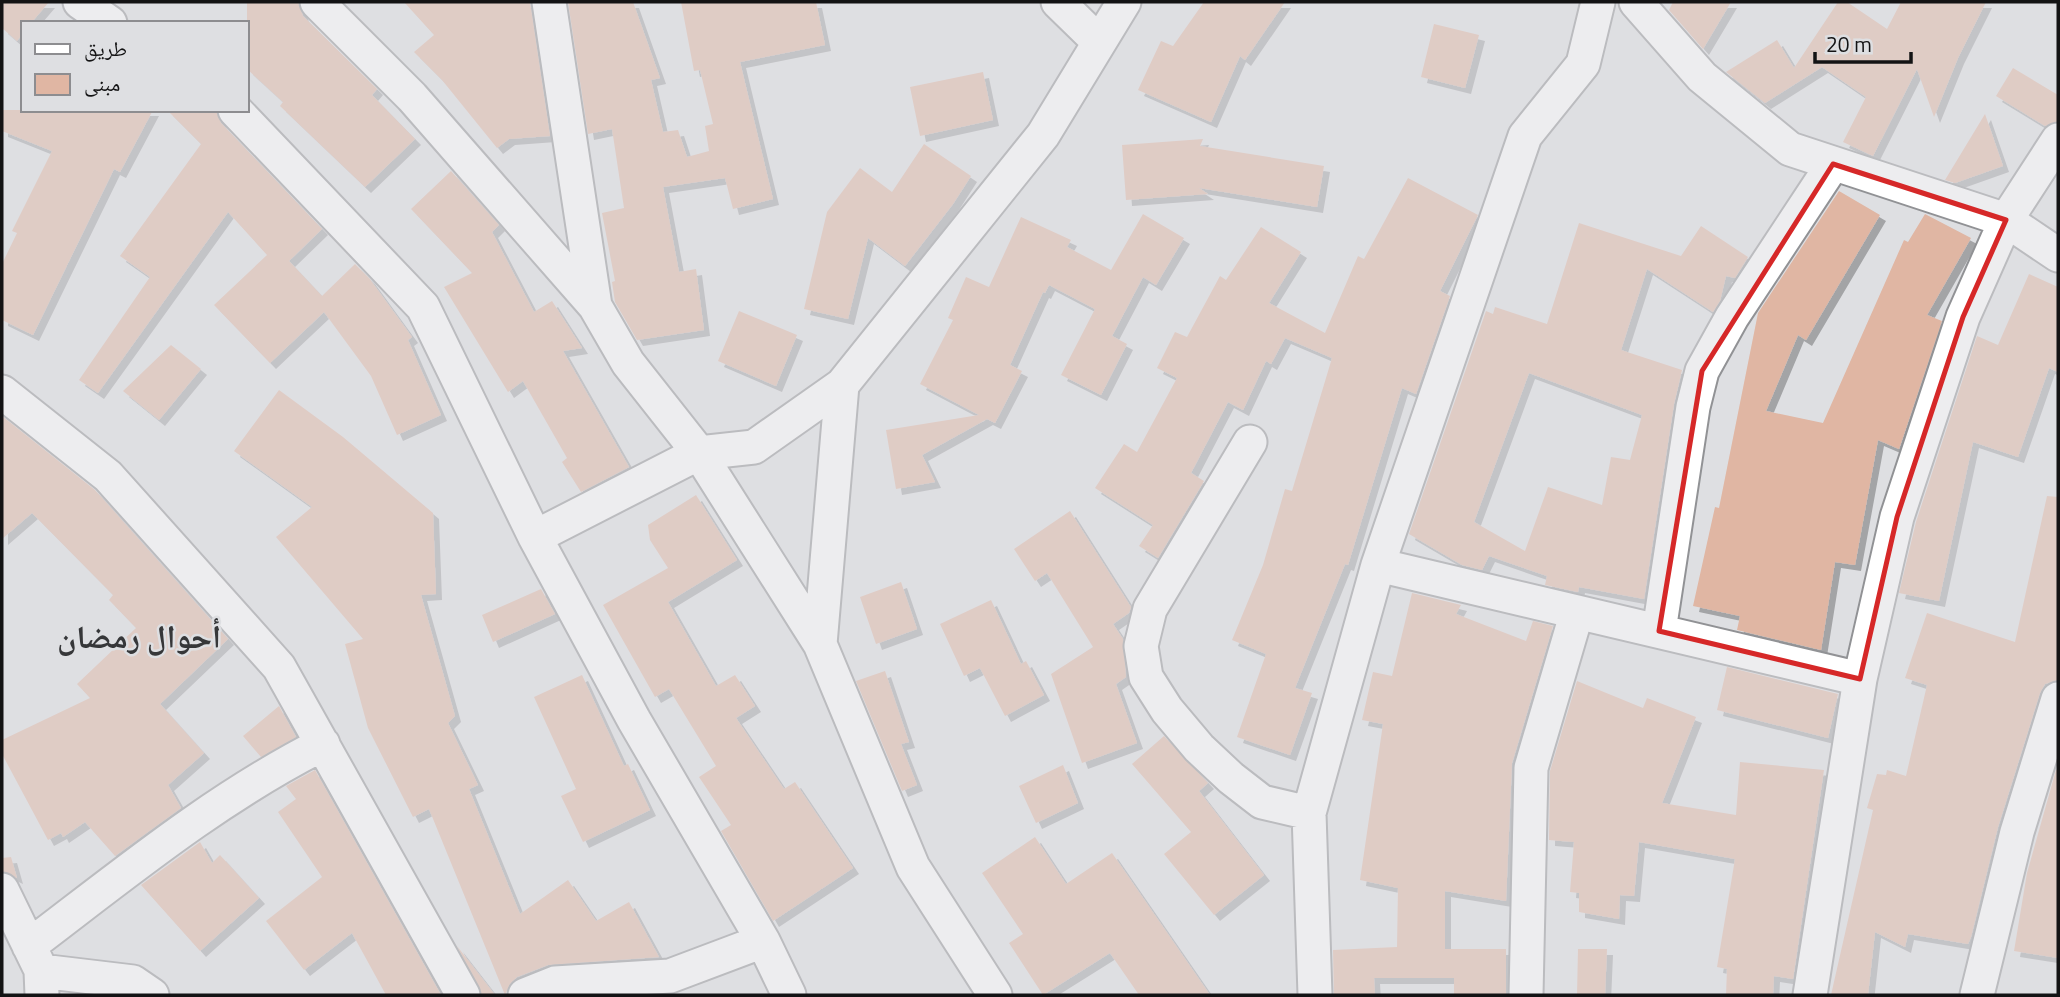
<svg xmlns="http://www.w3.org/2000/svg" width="2060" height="997" font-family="'Titillium Web','Noto Naskh Arabic',sans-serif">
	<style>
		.building { fill: #e0b6a3; fill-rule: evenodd; filter: url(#shadow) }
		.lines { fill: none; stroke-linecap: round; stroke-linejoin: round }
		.minor-casing { stroke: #919295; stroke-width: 37 }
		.minor { stroke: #fff; stroke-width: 33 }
		.marked { fill: none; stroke: #d62828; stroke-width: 5; stroke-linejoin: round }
		.labels { text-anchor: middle; stroke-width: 5; stroke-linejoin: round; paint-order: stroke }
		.district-label { font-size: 32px; font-weight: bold; fill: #363739; stroke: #dedfe2 }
	</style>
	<defs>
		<filter id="shadow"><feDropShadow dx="6" dy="6" stdDeviation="0" flood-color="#0004"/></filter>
	</defs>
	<rect width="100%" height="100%" fill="#dedfe2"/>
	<path class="building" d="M 2,2 L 49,2 L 31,23 L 23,23 L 23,33 L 17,41 L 2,28 Z
		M 247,2 L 298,2 L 303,16 L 377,89 L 372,95 L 415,139 L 365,187 L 280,106 L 283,102 L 247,69 Z
		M 404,2 L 530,2 L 550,136 L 509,139 L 497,148 L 442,80 L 414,52 L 434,35 Z
		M 568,2 L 633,2 L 660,78 L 651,80 L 663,132 L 678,130 L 687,157 L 709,151 L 705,126 L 713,124 L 700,70 L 694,71 L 681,2 L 816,2 L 825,45 L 740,62 L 773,199 L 733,209 L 725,178 L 663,187 L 679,272 L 696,269 L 704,330 L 637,340 L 615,302 L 612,282 L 615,281 L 602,213 L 624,208 L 612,129 L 588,134 Z
		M 1204,2 L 1285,2 L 1245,60 L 1240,56 L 1211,122 L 1138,90 L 1161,41 L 1173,46 Z
		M 1673,2 L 1731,2 L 1703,49 L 1669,10 Z
		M 1838,2 L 1847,2 L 1887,29 L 1901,2 L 1986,2 L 1958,58 L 1934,117 L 1917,69 L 1873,156 L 1843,142 L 1866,97 L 1822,67 L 1765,103 L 1726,72 L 1777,40 L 1794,68 Z
		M 1434,24 L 1479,35 L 1465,88 L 1421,77 Z
		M 2013,68 L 2058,95 L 2058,121 L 2045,126 L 1996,96 Z
		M 983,72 L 993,120 L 920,136 L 910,87 Z
		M 2,110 L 153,110 L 120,172 L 114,169 L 33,335 L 2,320 L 2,264 L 17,233 L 12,231 L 52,151 L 2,131 Z
		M 167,110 L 216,110 L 221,123 L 322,229 L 289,261 L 322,296 L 355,264 L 369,278 L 412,337 L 408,340 L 441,415 L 397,435 L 371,376 L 324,312 L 270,363 L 214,305 L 267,255 L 228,212 L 98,393 L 79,380 L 150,277 L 120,256 L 201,144 Z
		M 1985,114 L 2003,166 L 1955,183 L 1945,180 Z
		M 1203,139 L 1200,146 L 1324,166 L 1317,207 L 1199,188 L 1208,194 L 1126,200 L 1122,145 Z
		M 924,144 L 971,176 L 953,204 L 905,266 L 868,238 L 848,319 L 804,309 L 827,212 L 860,168 L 892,192 Z
		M 451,171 L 499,225 L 492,232 L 534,312 L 552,301 L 582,348 L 563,351 L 629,467 L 581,492 L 562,462 L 567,458 L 523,381 L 508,392 L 444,287 L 472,273 L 411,209 Z
		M 1408,178 L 1478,215 L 1440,291 L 1450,296 L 1416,394 L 1402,388 L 1348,565 L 1345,564 L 1295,688 L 1312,693 L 1290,755 L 1237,737 L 1266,654 L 1232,640 L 1263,565 L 1285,489 L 1292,491 L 1332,358 L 1285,338 L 1271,364 L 1266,361 L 1243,410 L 1228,402 L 1191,473 L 1204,481 L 1158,558 L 1139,546 L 1153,525 L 1095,488 L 1124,444 L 1137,452 L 1177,378 L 1157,368 L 1175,332 L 1187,337 L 1220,276 L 1226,280 L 1261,227 L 1301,252 L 1269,303 L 1325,333 L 1358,256 L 1364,259 Z
		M 1839,191 L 1880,215 L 1806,340 L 1798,335 L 1766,411 L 1823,423 L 1904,240 L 1908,242 L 1925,214 L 1971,238 L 1927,315 L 1942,321 L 1899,449 L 1878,440 L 1855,565 L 1835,562 L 1821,650 L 1737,630 L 1740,616 L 1693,606 L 1715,507 L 1719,508 L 1758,313 Z
		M 1143,214 L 1184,238 L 1156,285 L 1143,277 L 1112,336 L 1127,344 L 1101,395 L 1061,375 L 1095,309 L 1049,285 L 1045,293 L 1043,292 L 1010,365 L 1022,371 L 995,423 L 987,419 L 922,455 L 935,482 L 896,489 L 886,430 L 979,415 L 920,384 L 953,320 L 948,318 L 966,277 L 989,287 L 1021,217 L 1071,240 L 1067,247 L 1111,270 Z
		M 1579,223 L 1681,256 L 1701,226 L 1748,257 L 1735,278 L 1726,276 L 1720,301 L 1713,312 L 1647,269 L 1621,350 L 1682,370 L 1674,404 L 1644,599 L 1579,587 L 1578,592 L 1545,585 L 1547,576 L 1489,556 L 1482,570 L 1462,565 L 1409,534 L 1486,311 L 1493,314 L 1495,307 L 1547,324 ZM 1529,373 L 1642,415 L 1630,460 L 1611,457 L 1602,505 L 1548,487 L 1525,551 L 1474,522 Z
		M 2029,274 L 2058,287 L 2058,372 L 2049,368 L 2018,457 L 1973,442 L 1939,601 L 1899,593 L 1916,522 L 1977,336 L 1998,345 Z
		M 739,311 L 797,335 L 776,386 L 718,361 Z
		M 171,345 L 201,369 L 159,420 L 123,391 Z
		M 279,390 L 343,437 L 433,513 L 436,594 L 421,595 L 455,716 L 448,723 L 478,785 L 469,789 L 520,914 L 568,880 L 596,921 L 629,902 L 659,957 L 548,965 L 517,977 L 510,984 L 505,995 L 429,809 L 413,817 L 368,728 L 345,644 L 363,639 L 276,537 L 312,507 L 234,451 Z
		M 2,416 L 95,490 L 228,639 L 160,704 L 204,753 L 168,785 L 181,808 L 115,856 L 85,822 L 63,837 L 61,833 L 48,840 L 2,754 L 2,740 L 90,698 L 77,684 L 136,628 L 109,600 L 113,595 L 32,513 L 2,539 Z
		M 696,495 L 737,560 L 668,602 L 716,686 L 735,675 L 755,706 L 736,718 L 784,789 L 795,782 L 853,868 L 773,921 L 721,831 L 731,825 L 699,777 L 716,766 L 669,689 L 655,697 L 603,605 L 668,568 L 650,540 L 648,525 Z
		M 2047,496 L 2058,497 L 2058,680 L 2045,684 L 2040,693 L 1998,827 L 1971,937 L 1968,944 L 1908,934 L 1905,947 L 1875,932 L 1868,995 L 1831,995 L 1873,810 L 1867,808 L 1877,774 L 1886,775 L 1887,770 L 1906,776 L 1927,685 L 1905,678 L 1927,613 L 2015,642 Z
		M 1070,511 L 1131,607 L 1129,613 L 1113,624 L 1123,639 L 1126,677 L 1116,684 L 1137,743 L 1082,763 L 1051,674 L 1093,647 L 1047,573 L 1035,581 L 1014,549 Z
		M 901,582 L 917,629 L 876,644 L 860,597 Z
		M 541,589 L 555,614 L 493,642 L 482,615 Z
		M 1412,593 L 1461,605 L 1456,614 L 1526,641 L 1533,621 L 1553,626 L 1512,763 L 1506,901 L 1445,891 L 1445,949 L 1506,949 L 1506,995 L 1454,995 L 1454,978 L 1374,978 L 1375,995 L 1334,995 L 1333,950 L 1397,947 L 1398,888 L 1360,880 L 1383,724 L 1362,720 L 1373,672 L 1392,676 Z
		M 991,600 L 1021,664 L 1026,661 L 1044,695 L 1005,716 L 980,668 L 964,676 L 940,624 Z
		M 1727,667 L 1838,694 L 1828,738 L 1717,710 Z
		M 885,671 L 909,742 L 901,744 L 917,785 L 902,791 L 856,681 Z
		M 582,675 L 624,766 L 628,764 L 650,810 L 583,842 L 561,796 L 576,789 L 534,697 Z
		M 1577,681 L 1643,708 L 1647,698 L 1696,717 L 1662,803 L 1736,815 L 1740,762 L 1824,770 L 1793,979 L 1774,976 L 1773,995 L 1726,995 L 1727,969 L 1717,967 L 1735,859 L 1639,842 L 1634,896 L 1620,895 L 1619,919 L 1579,912 L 1579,893 L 1570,892 L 1574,842 L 1549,840 L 1550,771 Z
		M 279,706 L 296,737 L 261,757 L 243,736 Z
		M 1164,736 L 1208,783 L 1199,791 L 1264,875 L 1214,915 L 1164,854 L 1191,832 L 1132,764 Z
		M 1063,765 L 1078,803 L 1036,823 L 1019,786 Z
		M 315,770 L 441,995 L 386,995 L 352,933 L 304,970 L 266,921 L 322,877 L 278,812 L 296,799 L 286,786 Z
		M 2056,770 L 2058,770 L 2058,958 L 2014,951 L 2027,873 Z
		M 1035,837 L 1066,884 L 1112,853 L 1210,995 L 1139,995 L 1110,953 L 1043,995 L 1009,943 L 1023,934 L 982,873 Z
		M 200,842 L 212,863 L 220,855 L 259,898 L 200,951 L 141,885 Z
		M 11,857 L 17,878 L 2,871 L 2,858 Z
		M 457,946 L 495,995 L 482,995 Z
		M 1578,949 L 1607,949 L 1605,995 L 1577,995 Z"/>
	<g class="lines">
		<g class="minor-casing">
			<path id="minor" d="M 80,2 L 110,23
				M 317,2 L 412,97 L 595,306
				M 549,2 L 595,306 L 628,363 L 699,453 L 820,644 L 913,867 L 995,995
				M 1058,2 L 1098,41
				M 1636,2 L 1702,77 L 1790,149 L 2006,220 L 2058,255
				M 235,110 L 423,307 L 535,537 L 634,720 L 763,941 L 789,995
				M 2,392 L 108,476 L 279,667 L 463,995
				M 1250,442 L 1150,609 L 1141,646 L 1146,677 L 1167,710 L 1199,748 L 1231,778 L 1262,802 L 1309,813
				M 535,537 L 699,453 L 754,447 L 842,385 L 1043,135 L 1124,2
				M 1378,565 L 1860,679
				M 1659,631 L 1693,407 L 1702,371 L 1732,317 L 1833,164
				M 820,644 L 842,385
				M 2,890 L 39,966
				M 29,946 C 124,874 216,798 323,744
				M 42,995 L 41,971 L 133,982 L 152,995
				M 525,995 L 555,983 L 670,976 L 763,941
				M 1315,995 L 1309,813 L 1378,565 L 1525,136 L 1583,64 L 1598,2
				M 1526,995 L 1531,768 L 1577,612
				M 1810,995 L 1860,679 L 1897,517 L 1963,317 L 2006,220 L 2058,140
				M 1977,995 L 2017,832 L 2058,699"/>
		</g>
		<use href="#minor" class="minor"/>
	</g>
	<path d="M0 0H2060V997H0ZM 1833,164 L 2006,220 L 1963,317 L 1897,517 L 1860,679 L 1659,631 L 1702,371 Z" fill="#dedfe2" fill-opacity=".55" fill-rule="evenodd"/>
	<path class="marked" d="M 1833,164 L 2006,220 L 1963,317 L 1897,517 L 1860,679 L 1659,631 L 1702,371 Z"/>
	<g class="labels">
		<g class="district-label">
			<text x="139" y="648">أحوال رمضان</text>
		</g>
	</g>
	<rect width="2060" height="997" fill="none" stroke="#131314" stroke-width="7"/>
	<rect x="21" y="21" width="228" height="91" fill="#dedfe2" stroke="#8d8d90" stroke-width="2"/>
	<rect x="35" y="44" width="35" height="10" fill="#ffffff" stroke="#8d8d90" stroke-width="2"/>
	<text x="84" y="56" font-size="21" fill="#131314">طريق</text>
	<rect x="35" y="74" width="35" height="21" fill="#e0b6a3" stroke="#8d8d90" stroke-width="2"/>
	<text x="84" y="91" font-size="21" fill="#131314">مبنى</text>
	<path d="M1815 52v10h96v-10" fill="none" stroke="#131314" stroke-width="3.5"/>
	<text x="1826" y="52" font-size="21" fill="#131314" stroke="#dedfe2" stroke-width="5" paint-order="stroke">20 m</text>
</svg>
